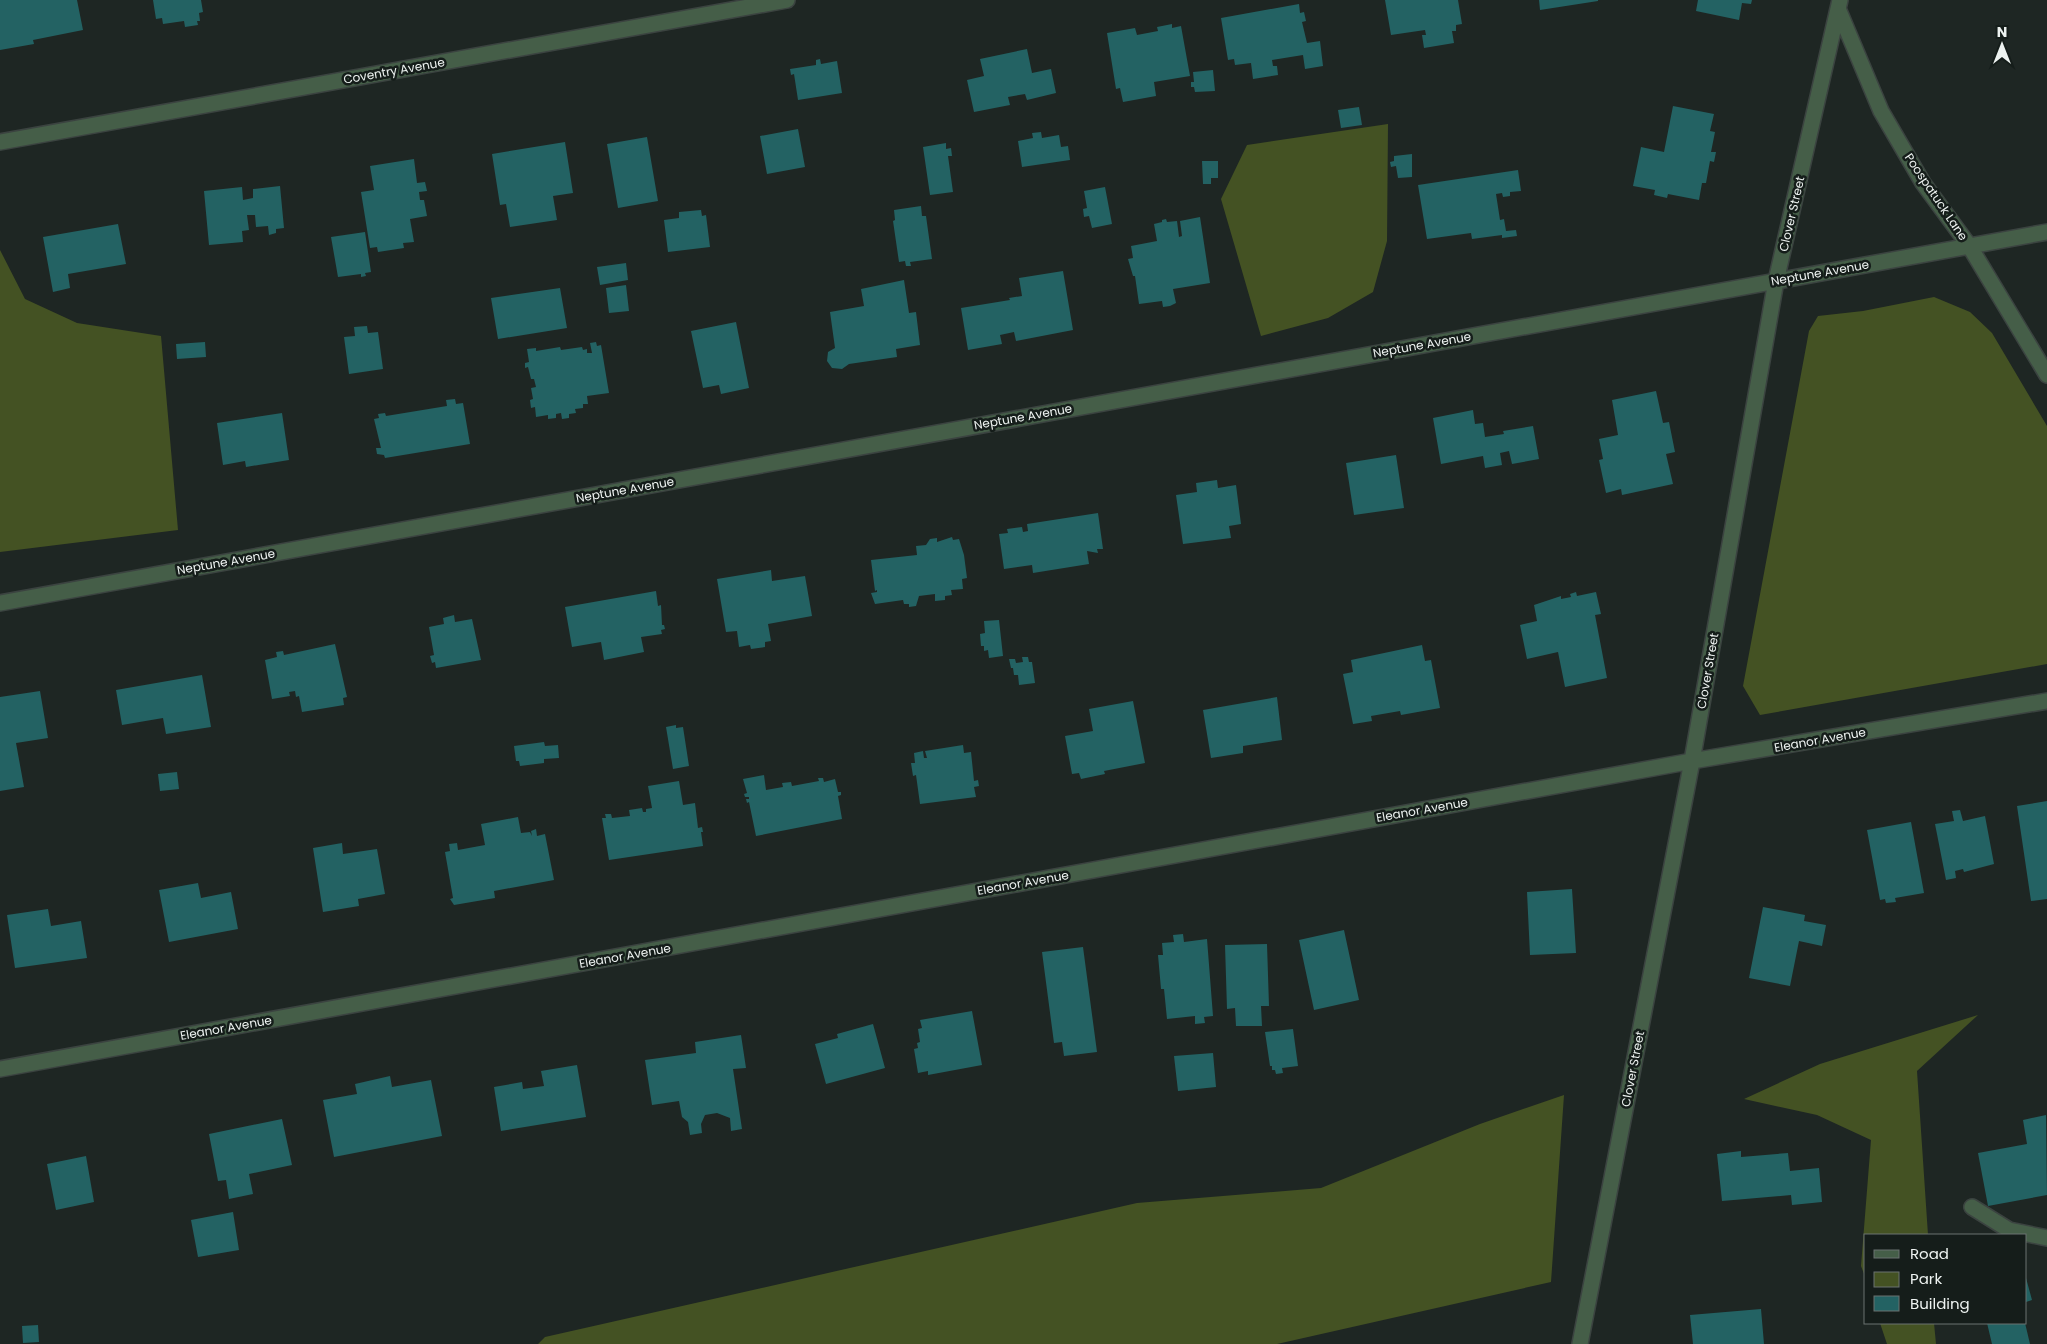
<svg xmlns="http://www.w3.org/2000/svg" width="2047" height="1344" font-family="Poppins,sans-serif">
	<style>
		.green { fill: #445223 }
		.building { fill: #236263 }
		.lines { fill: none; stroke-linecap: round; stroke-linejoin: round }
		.minor-casing { stroke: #3b4340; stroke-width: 18 }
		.minor { stroke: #455e48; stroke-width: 15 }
		.labels { text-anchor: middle; stroke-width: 5; stroke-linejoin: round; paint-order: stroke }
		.street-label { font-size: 12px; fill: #edf2f0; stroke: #151d1a }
	</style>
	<rect width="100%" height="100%" fill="#1e2623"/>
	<path class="green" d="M 1388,124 L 1387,241 L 1373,292 L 1328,318 L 1261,336 L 1221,199 L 1247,145 Z
		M 0,250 L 25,299 L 77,323 L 161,336 L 178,530 L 0,552 Z
		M 1934,297 L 1970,312 L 1992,333 L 2047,426 L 2047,664 L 1760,715 L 1743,686 L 1809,331 L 1818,316 L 1863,311 Z
		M 1978,1015 L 1917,1071 L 1928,1235 L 1866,1235 L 1866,1279 L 1861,1266 L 1871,1140 L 1817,1115 L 1744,1099 L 1820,1064 Z
		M 1564,1095 L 1551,1282 L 1277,1344 L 538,1344 L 545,1337 L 1137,1203 L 1321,1188 L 1480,1124 Z
		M 1880,1323 L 1934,1323 L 1936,1344 L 1887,1344 Z"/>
	<path class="building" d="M 0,0 L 77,0 L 83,30 L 33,40 L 34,44 L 0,50 Z
		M 153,0 L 201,0 L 203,12 L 199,13 L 200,21 L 197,21 L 198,25 L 185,27 L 184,21 L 163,24 L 162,18 L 156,19 Z
		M 1385,0 L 1458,0 L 1462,24 L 1456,25 L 1456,31 L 1452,31 L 1454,43 L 1424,48 L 1422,35 L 1426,35 L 1425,30 L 1391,35 Z
		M 1539,0 L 1598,0 L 1598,1 L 1540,10 Z
		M 1698,0 L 1752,0 L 1751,4 L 1742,3 L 1739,20 L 1696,11 Z
		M 1299,4 L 1300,13 L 1304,12 L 1306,21 L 1302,22 L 1307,43 L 1320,41 L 1323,66 L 1305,69 L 1303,55 L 1272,60 L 1273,66 L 1277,66 L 1278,75 L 1253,79 L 1251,63 L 1235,65 L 1234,59 L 1228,60 L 1221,18 Z
		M 1172,24 L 1172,28 L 1181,26 L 1190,76 L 1154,82 L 1156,96 L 1123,102 L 1120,88 L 1116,89 L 1107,33 L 1135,28 L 1137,35 L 1158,31 L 1157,27 Z
		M 1027,49 L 1032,73 L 1051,69 L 1056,93 L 1027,100 L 1025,94 L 1008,97 L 1010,105 L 974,112 L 967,80 L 984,76 L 980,59 Z
		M 820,59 L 821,64 L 837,61 L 842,93 L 798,100 L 794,74 L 791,75 L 790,69 L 816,65 L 816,60 Z
		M 1213,70 L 1215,91 L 1195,92 L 1194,87 L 1191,87 L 1191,82 L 1194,82 L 1193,72 Z
		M 1673,106 L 1714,114 L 1710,131 L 1715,132 L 1711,152 L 1716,152 L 1714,162 L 1710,161 L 1706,183 L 1702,183 L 1699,200 L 1668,194 L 1667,198 L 1654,195 L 1655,190 L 1633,186 L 1641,147 L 1664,152 Z
		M 1359,107 L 1362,125 L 1341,128 L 1338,110 Z
		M 798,129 L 805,167 L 767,174 L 760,136 Z
		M 1041,132 L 1042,138 L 1059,135 L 1061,147 L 1068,146 L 1070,160 L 1022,167 L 1018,141 L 1033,138 L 1032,133 Z
		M 647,137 L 658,201 L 618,208 L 607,144 Z
		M 565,142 L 573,193 L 553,196 L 557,220 L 510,227 L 506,204 L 500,205 L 492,154 Z
		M 946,143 L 946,149 L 951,148 L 952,156 L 948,156 L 953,192 L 930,195 L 923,147 Z
		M 1412,154 L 1412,177 L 1398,178 L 1396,166 L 1391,167 L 1390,162 L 1394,161 L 1394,156 Z
		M 414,159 L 417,183 L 425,182 L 427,191 L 419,192 L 420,200 L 424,200 L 427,216 L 410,219 L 414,242 L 403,243 L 404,248 L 378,252 L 377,247 L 370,248 L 361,192 L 374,190 L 370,166 Z
		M 1202,161 L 1218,161 L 1218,178 L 1211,178 L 1211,184 L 1203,184 Z
		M 1518,170 L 1521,191 L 1510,192 L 1510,196 L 1503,197 L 1502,193 L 1496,194 L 1500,220 L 1504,219 L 1506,231 L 1516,230 L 1517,236 L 1502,238 L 1502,235 L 1472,239 L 1471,233 L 1427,239 L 1418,185 Z
		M 280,186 L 284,228 L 276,229 L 276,233 L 269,235 L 268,226 L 256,227 L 255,215 L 247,215 L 249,230 L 242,231 L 243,242 L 209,245 L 204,191 L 242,187 L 243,200 L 253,198 L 253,189 Z
		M 1105,187 L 1112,224 L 1092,228 L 1089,216 L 1084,217 L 1083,209 L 1087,208 L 1084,191 Z
		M 921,206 L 922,216 L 926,216 L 932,259 L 910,262 L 911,266 L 906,266 L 905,261 L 899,262 L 893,221 L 895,220 L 894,210 Z
		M 701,210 L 702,216 L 706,215 L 710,247 L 668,252 L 664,220 L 679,218 L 679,212 Z
		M 1200,217 L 1210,283 L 1173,289 L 1176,303 L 1170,306 L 1163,307 L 1162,301 L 1139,304 L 1135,276 L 1133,276 L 1128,259 L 1133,258 L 1131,246 L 1157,241 L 1154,224 L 1162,222 L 1162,220 L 1166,219 L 1167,222 L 1177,221 L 1179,237 L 1182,236 L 1180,221 Z
		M 118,224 L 126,264 L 68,274 L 70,288 L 53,292 L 43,237 Z
		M 365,232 L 371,272 L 365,273 L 366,276 L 361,277 L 361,274 L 338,277 L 331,237 Z
		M 626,263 L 628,280 L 600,285 L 597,267 Z
		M 1063,271 L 1073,330 L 1016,341 L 1014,332 L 1000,335 L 1002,344 L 968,350 L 961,308 L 1010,300 L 1009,298 L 1022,296 L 1019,278 Z
		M 904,280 L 909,313 L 916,312 L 920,345 L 896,349 L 897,357 L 849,364 L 842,369 L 832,368 L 827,361 L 828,352 L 835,348 L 830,312 L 864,306 L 861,289 Z
		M 626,285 L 629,311 L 609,313 L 606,288 Z
		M 560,288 L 567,328 L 498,339 L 491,298 Z
		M 736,322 L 749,388 L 721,394 L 719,385 L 703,388 L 691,331 Z
		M 367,326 L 368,333 L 378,332 L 383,369 L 349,374 L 344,337 L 355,336 L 354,327 Z
		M 205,342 L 206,357 L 177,359 L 176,344 Z
		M 596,342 L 597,346 L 601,345 L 609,393 L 587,396 L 588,404 L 583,404 L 583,408 L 575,409 L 576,413 L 569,414 L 569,418 L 562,419 L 561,413 L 556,414 L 556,418 L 548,419 L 548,415 L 536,417 L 535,407 L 531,408 L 530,400 L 533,399 L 531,388 L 536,387 L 534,379 L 531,379 L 528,367 L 525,368 L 525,363 L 529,362 L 527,349 L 536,348 L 536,351 L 560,347 L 561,350 L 582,347 L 583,350 L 587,349 L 587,353 L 592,353 L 590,343 Z
		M 1656,391 L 1663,423 L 1669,422 L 1675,452 L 1666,454 L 1673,484 L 1622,495 L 1621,489 L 1606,493 L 1599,460 L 1603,459 L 1599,439 L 1618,435 L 1612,400 Z
		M 455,399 L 456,404 L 463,403 L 470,444 L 385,458 L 384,455 L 377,454 L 376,448 L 381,448 L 374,419 L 379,418 L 378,414 L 385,413 L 386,416 L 447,406 L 446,400 Z
		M 1473,410 L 1475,424 L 1483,423 L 1485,437 L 1504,434 L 1503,431 L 1533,426 L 1539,459 L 1512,464 L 1509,451 L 1500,453 L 1502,465 L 1485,468 L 1483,456 L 1441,464 L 1433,418 Z
		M 282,413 L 289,460 L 246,467 L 245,461 L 223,465 L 217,423 Z
		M 1396,455 L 1404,508 L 1354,515 L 1346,463 Z
		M 1217,480 L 1218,488 L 1236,485 L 1241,524 L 1229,526 L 1231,538 L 1183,544 L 1176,495 L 1197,492 L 1196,483 Z
		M 1098,513 L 1103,549 L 1097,549 L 1098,553 L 1087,551 L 1089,564 L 1033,573 L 1032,565 L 1004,569 L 999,534 L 1008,533 L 1007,529 L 1022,527 L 1023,532 L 1028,531 L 1027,524 Z
		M 952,537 L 953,540 L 959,539 L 964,555 L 967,578 L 962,579 L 963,589 L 951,590 L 952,595 L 945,596 L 945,600 L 935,601 L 935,594 L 919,596 L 916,606 L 909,607 L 909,604 L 904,604 L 903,600 L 875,604 L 871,593 L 877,592 L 877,590 L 875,591 L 871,560 L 917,555 L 916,546 L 926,545 L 930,539 L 937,538 L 937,542 Z
		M 771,570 L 772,581 L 805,576 L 812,616 L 768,624 L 771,641 L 765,642 L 765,647 L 751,649 L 750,645 L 739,647 L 737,631 L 726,632 L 717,579 Z
		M 656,591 L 658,606 L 661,605 L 662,625 L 664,625 L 665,629 L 661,630 L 662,634 L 641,637 L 644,652 L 604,660 L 601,642 L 572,647 L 565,607 Z
		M 1576,592 L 1577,596 L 1596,592 L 1601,614 L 1595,615 L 1607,678 L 1565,687 L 1558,652 L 1527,659 L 1520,625 L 1537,621 L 1534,605 L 1561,596 L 1561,599 L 1571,597 L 1570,594 Z
		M 454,615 L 455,622 L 472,619 L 481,660 L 436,668 L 435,662 L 432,663 L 430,656 L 434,655 L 429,627 L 444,624 L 443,618 Z
		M 999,620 L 1003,656 L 989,658 L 988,650 L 984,651 L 984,646 L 981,646 L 980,634 L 985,633 L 984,621 Z
		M 335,644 L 347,697 L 343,698 L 344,705 L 302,712 L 299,696 L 296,697 L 295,691 L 289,692 L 290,696 L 272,699 L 265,660 L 277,657 L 276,652 L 283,651 L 284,655 Z
		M 1422,645 L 1425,661 L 1431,660 L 1440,708 L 1401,715 L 1400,711 L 1371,716 L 1372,721 L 1353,724 L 1343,674 L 1353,672 L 1351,660 Z
		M 1022,657 L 1028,657 L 1029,662 L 1032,662 L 1035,683 L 1019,685 L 1018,675 L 1014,675 L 1013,668 L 1011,668 L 1009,659 L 1015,659 L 1016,663 L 1023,662 Z
		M 202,675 L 211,727 L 166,734 L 163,718 L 122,725 L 116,690 Z
		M 40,691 L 48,738 L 16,743 L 24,787 L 0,791 L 0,697 Z
		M 1277,697 L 1282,740 L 1243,746 L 1243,753 L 1211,758 L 1203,710 Z
		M 1133,701 L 1145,763 L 1104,771 L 1105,774 L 1081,779 L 1079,773 L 1072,774 L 1065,736 L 1093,731 L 1089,709 Z
		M 676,725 L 676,728 L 683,727 L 689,766 L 673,769 L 666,727 Z
		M 544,742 L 545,746 L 558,745 L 559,758 L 544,759 L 544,763 L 520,766 L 519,761 L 516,761 L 514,746 Z
		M 963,745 L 964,753 L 971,752 L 974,781 L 978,780 L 979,786 L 974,787 L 976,797 L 920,804 L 916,775 L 913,776 L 911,763 L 915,763 L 914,753 L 923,751 L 924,758 L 927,758 L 925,751 Z
		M 177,772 L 179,789 L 160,791 L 158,774 Z
		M 764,775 L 766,790 L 783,787 L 782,783 L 791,782 L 792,786 L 819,781 L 818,778 L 823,778 L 824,782 L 835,779 L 838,792 L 841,792 L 841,795 L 838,796 L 842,819 L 756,836 L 749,802 L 747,803 L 746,799 L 749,799 L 749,797 L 745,797 L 744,794 L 747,793 L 743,779 Z
		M 679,781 L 683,805 L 695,803 L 698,828 L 702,827 L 703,832 L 701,832 L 703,846 L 609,860 L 602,818 L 606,818 L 605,814 L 611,814 L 612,818 L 630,816 L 629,810 L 642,808 L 643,812 L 646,812 L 646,809 L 652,808 L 648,786 Z
		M 2047,801 L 2047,899 L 2031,901 L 2017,806 Z
		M 1960,810 L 1963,821 L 1985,816 L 1994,864 L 1964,872 L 1963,869 L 1955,871 L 1956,878 L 1946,880 L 1935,824 L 1954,821 L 1952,811 Z
		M 518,817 L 521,833 L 530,832 L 532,836 L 531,831 L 536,829 L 537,836 L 545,834 L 554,880 L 494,891 L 495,898 L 454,905 L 450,899 L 453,898 L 445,852 L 450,851 L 449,844 L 457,843 L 458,850 L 485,845 L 481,824 Z
		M 1911,822 L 1924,893 L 1895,898 L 1896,902 L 1886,903 L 1885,899 L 1880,900 L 1867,830 Z
		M 342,843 L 343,854 L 377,849 L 385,894 L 358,899 L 359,906 L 323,912 L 313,848 Z
		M 198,883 L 201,898 L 231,892 L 238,929 L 169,942 L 159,890 Z
		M 1572,889 L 1576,953 L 1530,955 L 1527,892 Z
		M 1763,907 L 1805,915 L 1804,921 L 1826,925 L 1822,946 L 1799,941 L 1790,986 L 1749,978 Z
		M 48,909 L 51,926 L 81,921 L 87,958 L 15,968 L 7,915 Z
		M 1344,930 L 1359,1000 L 1314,1010 L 1299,940 Z
		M 1183,934 L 1184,942 L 1207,939 L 1213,1016 L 1204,1017 L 1205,1023 L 1195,1024 L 1195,1016 L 1167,1019 L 1164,989 L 1161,989 L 1158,955 L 1163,955 L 1162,943 L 1174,942 L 1173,935 Z
		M 1267,944 L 1269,1006 L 1261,1006 L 1262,1026 L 1236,1026 L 1235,1008 L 1227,1009 L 1225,945 Z
		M 1083,947 L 1097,1052 L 1064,1056 L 1062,1042 L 1054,1043 L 1042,952 Z
		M 972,1011 L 982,1065 L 928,1075 L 928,1071 L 918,1073 L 914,1049 L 918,1048 L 917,1043 L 920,1042 L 918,1029 L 922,1028 L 920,1020 Z
		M 873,1024 L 885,1068 L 826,1084 L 815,1044 L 838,1038 L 837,1034 Z
		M 1293,1029 L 1298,1066 L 1282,1068 L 1283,1073 L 1276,1074 L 1275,1070 L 1272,1070 L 1272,1066 L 1270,1066 L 1265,1032 Z
		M 741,1035 L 746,1068 L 733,1069 L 742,1129 L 731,1131 L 730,1118 L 717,1113 L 705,1115 L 701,1124 L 702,1133 L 690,1135 L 688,1122 L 682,1117 L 679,1101 L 652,1105 L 645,1060 L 696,1053 L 695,1042 Z
		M 1213,1053 L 1216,1087 L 1178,1091 L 1174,1056 Z
		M 577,1065 L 586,1117 L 501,1131 L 494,1087 L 522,1082 L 523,1089 L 544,1086 L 541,1071 Z
		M 390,1076 L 392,1087 L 431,1080 L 442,1136 L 334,1157 L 323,1100 L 357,1094 L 355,1084 Z
		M 2046,1115 L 2047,1195 L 1988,1206 L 1978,1153 L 2027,1144 L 2023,1120 Z
		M 282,1119 L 292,1165 L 249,1174 L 253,1194 L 229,1199 L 226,1180 L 218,1181 L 209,1134 Z
		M 1741,1151 L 1741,1157 L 1788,1153 L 1790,1171 L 1819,1168 L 1822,1202 L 1792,1205 L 1791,1195 L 1722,1201 L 1717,1154 Z
		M 86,1156 L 94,1202 L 56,1210 L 47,1164 Z
		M 233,1212 L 239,1250 L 198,1257 L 191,1220 Z
		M 2026,1278 L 2032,1300 L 2026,1302 Z
		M 1761,1309 L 1764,1344 L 1693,1344 L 1690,1315 Z
		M 1987,1323 L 2025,1323 L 2030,1344 L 1992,1344 Z
		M 38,1325 L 39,1342 L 23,1343 L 22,1326 Z"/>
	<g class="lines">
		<g class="minor-casing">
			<path id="minor" d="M 1839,11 L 1881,111 L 1923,183 L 1970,247 L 2047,375
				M 0,142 L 787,0
				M 0,603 L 2047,232
				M 0,1069 L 1692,761 L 2047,701
				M 1972,1207 L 2009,1230 L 2047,1238
				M 1580,1344 L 1692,761 L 1776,281 L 1840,0"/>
		</g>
		<use href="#minor" class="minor"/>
	</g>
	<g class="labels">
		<g class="street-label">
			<text transform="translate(394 71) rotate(-10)" y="4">Coventry Avenue</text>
			<text transform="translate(1936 197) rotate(56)" y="4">Poospatuck Lane</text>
			<text transform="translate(1792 214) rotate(-77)" y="4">Clover Street</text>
			<text transform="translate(1820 273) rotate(-10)" y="4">Neptune Avenue</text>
			<text transform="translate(1422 345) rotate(-10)" y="4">Neptune Avenue</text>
			<text transform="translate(1023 417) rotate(-10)" y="4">Neptune Avenue</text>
			<text transform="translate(625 490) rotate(-10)" y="4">Neptune Avenue</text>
			<text transform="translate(226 562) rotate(-10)" y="4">Neptune Avenue</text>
			<text transform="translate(1708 671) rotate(-80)" y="4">Clover Street</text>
			<text transform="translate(1820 740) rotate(-10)" y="4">Eleanor Avenue</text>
			<text transform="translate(1422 810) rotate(-10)" y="4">Eleanor Avenue</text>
			<text transform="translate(1023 883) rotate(-10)" y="4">Eleanor Avenue</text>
			<text transform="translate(625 956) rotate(-10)" y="4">Eleanor Avenue</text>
			<text transform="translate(226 1028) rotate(-10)" y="4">Eleanor Avenue</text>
			<text transform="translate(1633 1069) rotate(-79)" y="4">Clover Street</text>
		</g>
	</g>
	<rect x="1864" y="1234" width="162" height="90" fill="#151d1a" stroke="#6b7270"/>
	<rect x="1874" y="1250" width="25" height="8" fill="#455e48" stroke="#6b7270"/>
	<text x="1910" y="1259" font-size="15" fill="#edf2f0">Road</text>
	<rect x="1874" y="1272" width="25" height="15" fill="#445223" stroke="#6b7270"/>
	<text x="1910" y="1284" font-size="15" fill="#edf2f0">Park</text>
	<rect x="1874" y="1296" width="25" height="15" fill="#236263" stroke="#6b7270"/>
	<text x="1910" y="1309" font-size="15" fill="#edf2f0">Building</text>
	<g transform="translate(2002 45)" stroke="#151d1a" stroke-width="4" paint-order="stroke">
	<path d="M0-4L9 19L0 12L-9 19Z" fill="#edf2f0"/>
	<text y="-8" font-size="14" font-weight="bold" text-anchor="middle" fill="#edf2f0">N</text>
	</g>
</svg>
